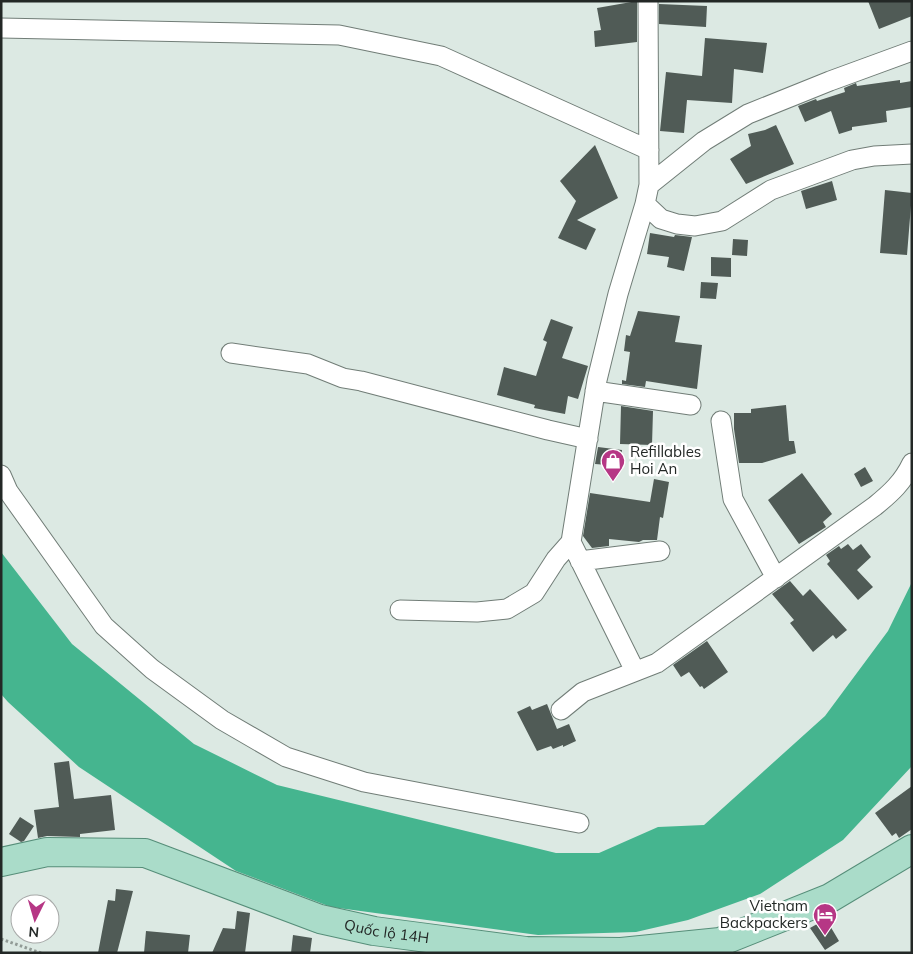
<svg xmlns="http://www.w3.org/2000/svg" width="913" height="954" font-family="Mulish,sans-serif">
	<style>
		.water { fill: #45b58f }
		.building { fill: #505b56 }
		.lines { fill: none; stroke-linecap: round; stroke-linejoin: round }
		.minor-casing { stroke: #717d77; stroke-width: 21 }
		.primary-casing { stroke: #568e79; stroke-width: 30 }
		.path { stroke: #919b96; stroke-width: 3; stroke-dasharray: 2.5 2.5; stroke-linecap: butt }
		.minor { stroke: #fff; stroke-width: 19 }
		.primary { stroke: #aadcc9; stroke-width: 28 }
		.labels { text-anchor: middle; stroke-width: 5; stroke-linejoin: round; paint-order: stroke }
		.poi-label { font-size: 15px; fill: #232826; stroke: #fff; text-anchor: start }
		.street-label { font-size: 15px; fill: #232826; stroke: #fff }
	</style>
	<rect width="100%" height="100%" fill="#dce9e3"/>
	<path class="water" d="M 1,552 L 72,644 L 194,744 L 277,785 L 556,853 L 599,853 L 658,827 L 704,825 L 825,716 L 888,631 L 912,582 L 912,766 L 843,840 L 760,894 L 688,920 L 636,932 L 538,935 L 331,907 L 236,871 L 79,767 L 8,702 L 1,694 Z"/>
	<path class="building" d="M 637,1 L 637,42 L 595,47 L 594,31 L 601,30 L 597,8 Z
		M 868,1 L 912,1 L 912,16 L 879,29 Z
		M 659,4 L 707,6 L 706,27 L 659,24 Z
		M 705,38 L 767,43 L 763,73 L 734,69 L 732,103 L 687,100 L 684,133 L 660,131 L 666,72 L 702,76 Z
		M 900,80 L 900,83 L 912,81 L 912,107 L 886,111 L 887,122 L 852,127 L 852,130 L 839,134 L 831,111 L 805,122 L 798,106 L 816,99 L 817,101 L 845,92 L 844,88 L 856,83 L 857,86 Z
		M 776,125 L 794,164 L 746,184 L 730,159 L 751,146 L 748,134 L 765,130 Z
		M 595,145 L 618,198 L 577,220 L 596,229 L 586,250 L 558,238 L 576,201 L 560,181 Z
		M 832,181 L 837,200 L 806,209 L 801,191 Z
		M 885,190 L 912,193 L 907,255 L 880,253 Z
		M 650,233 L 674,237 L 675,235 L 692,237 L 684,271 L 667,267 L 669,257 L 647,254 Z
		M 733,239 L 748,240 L 747,256 L 732,255 Z
		M 711,257 L 731,258 L 731,277 L 711,276 Z
		M 701,282 L 718,283 L 716,299 L 700,298 Z
		M 638,311 L 680,316 L 675,342 L 702,345 L 697,389 L 646,381 L 645,387 L 622,384 L 622,380 L 626,381 L 630,352 L 624,351 L 626,335 L 630,336 Z
		M 551,319 L 573,327 L 562,358 L 588,366 L 578,399 L 568,396 L 565,414 L 534,408 L 535,405 L 497,395 L 504,367 L 536,376 L 547,342 L 543,340 Z
		M 786,405 L 789,441 L 794,441 L 796,453 L 762,463 L 739,463 L 734,429 L 734,413 L 751,413 L 751,409 Z
		M 621,406 L 653,411 L 652,445 L 620,444 Z
		M 598,447 L 622,450 L 620,466 L 595,464 Z
		M 865,467 L 873,481 L 861,487 L 854,474 Z
		M 802,473 L 832,514 L 823,522 L 826,527 L 799,544 L 768,500 Z
		M 654,479 L 669,482 L 663,518 L 660,517 L 657,540 L 643,540 L 639,542 L 609,539 L 609,546 L 592,548 L 583,536 L 590,493 L 650,502 Z
		M 848,544 L 853,550 L 861,544 L 871,557 L 857,570 L 873,587 L 858,600 L 827,564 L 830,561 L 826,555 L 839,546 L 841,549 Z
		M 790,581 L 803,596 L 810,589 L 847,630 L 836,639 L 833,635 L 813,652 L 790,623 L 794,620 L 772,594 Z
		M 707,641 L 728,672 L 704,689 L 702,686 L 700,687 L 689,672 L 681,677 L 673,665 Z
		M 547,704 L 557,729 L 569,724 L 576,741 L 563,747 L 563,745 L 553,749 L 551,746 L 537,751 L 517,712 L 530,706 L 532,710 Z
		M 69,761 L 74,799 L 111,795 L 115,830 L 80,834 L 80,837 L 47,836 L 38,838 L 34,810 L 59,807 L 54,763 Z
		M 912,786 L 912,829 L 899,838 L 896,833 L 892,836 L 875,813 Z
		M 20,817 L 34,826 L 24,841 L 21,842 L 9,834 Z
		M 116,889 L 133,891 L 117,953 L 98,953 L 108,900 L 115,901 Z
		M 237,911 L 250,913 L 245,953 L 212,953 L 223,928 L 235,929 Z
		M 826,919 L 839,941 L 825,950 L 810,928 Z
		M 146,931 L 190,935 L 188,953 L 144,953 Z
		M 293,935 L 312,938 L 310,953 L 291,953 Z"/>
	<g class="lines">
		<g class="minor-casing">
			<path id="minor" d="M 1,28 L 339,35 L 441,56 L 649,150
				M 649,185 L 704,141 L 748,114 L 830,81 L 912,51
				M 645,204 L 661,219 L 677,224 L 695,226 L 722,221 L 771,190 L 852,160 L 874,156 L 912,154
				M 231,353 L 308,364 L 343,378 L 361,381 L 548,430 L 588,439
				M 595,391 L 691,405
				M 721,421 L 733,499 L 776,578
				M 1,475 L 8,491 L 104,626 L 152,669 L 222,720 L 286,757 L 364,782 L 579,823
				M 571,542 L 635,671
				M 580,561 L 660,551
				M 400,610 L 477,612 L 507,609 L 534,593 L 556,559 L 571,542 L 597,380 L 618,294 L 645,204 L 649,185 L 648,1
				M 561,710 L 583,692 L 657,663 L 875,506 C 891,493 903,482 912,463"/>
		</g>
		<g class="primary-casing">
			<g id="primary">
				<path id="s1" d="M 1,862 L 47,852 L 145,853 L 320,919 L 374,931 L 526,951 L 621,952 L 720,942 L 830,898 L 912,849"/>
			</g>
		</g>
		<path class="path" d="M 1,939 L 41,953"/>
		<use href="#minor" class="minor"/>
		<use href="#primary" class="primary"/>
	</g>
	<defs>
		<g id="shop-pin" transform="scale(1.25)"><path d="M0 17L-7.5 6A9.5 9.5 0 1 1 7.5 6Z" fill="#b63785" stroke="#fff"/><path d="M-5-2.5h2.3a2.7 3.5 0 0 1 5.4 0H5L5.5 6h-11ZM-1.5-2.5h3a1.5 2.3 0 0 0-3 0Z" fill="#fff"/></g>
		<g id="hotel-pin" transform="scale(1.25)"><path d="M0 17L-7.5 6A9.5 9.5 0 1 1 7.5 6Z" fill="#b63785" stroke="#fff"/><path d="M-6-4.5h1.5V1H6V5H4.5V3h-9V5H-6ZM-4 0a1.8 1.8 0 1 1 3.6 0ZM.5 0V-2.5h3Q6-2.5 6 0Z" fill="#fff"/></g>
	</defs>
	<g fill-rule="evenodd">
		<use href="#shop-pin" x="613" y="461"/>
		<use href="#hotel-pin" x="825" y="915"/>
	</g>
	<g class="labels">
		<g class="poi-label">
			<text x="630" y="457">Refillables<tspan x="630" dy="17">Hoi An</tspan></text>
			<text x="808" y="911" text-anchor="end">Vietnam<tspan x="808" dy="17">Backpackers</tspan></text>
		</g>
		<g class="street-label">
			<text dy="5" stroke="none"><textPath href="#s1" startOffset="400">Quốc lộ 14H</textPath></text>
		</g>
	</g>
	<rect width="913" height="954" fill="none" stroke="#232826" stroke-width="5"/>
	<g transform="translate(35 919) rotate(185)"><circle r="24" fill="#ffffff" stroke="#a7a9a8"/>
	<path d="M0-4L9 19L0 12L-9 19Z" fill="#b63785"/>
	<text y="-8" font-size="14" font-weight="bold" text-anchor="middle" fill="#232826">N</text>
	</g>
</svg>
